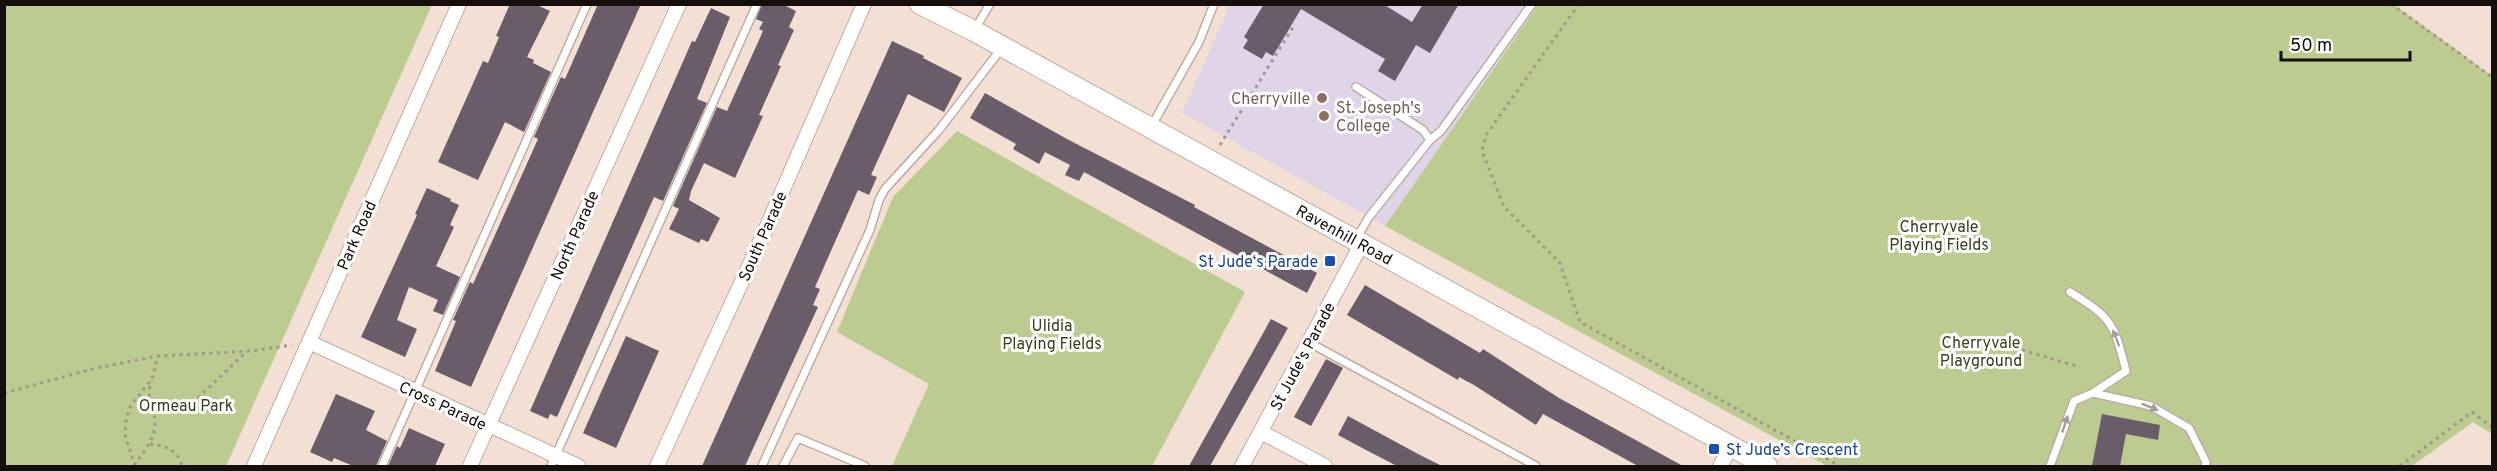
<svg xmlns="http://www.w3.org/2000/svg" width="2497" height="471" font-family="Overpass,sans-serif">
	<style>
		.education { fill: #e0d4e8 }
		.green { fill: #bccb8f }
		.building { fill: #6a5c69 }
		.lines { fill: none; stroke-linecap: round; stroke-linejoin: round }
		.service-casing { stroke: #c0aca2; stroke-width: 10 }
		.minor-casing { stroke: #c0aca2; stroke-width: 16 }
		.secondary-casing { stroke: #c0aca2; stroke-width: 22 }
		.path { stroke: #a5968d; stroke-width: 3; stroke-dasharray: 3 4.5; stroke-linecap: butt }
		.service { stroke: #fff; stroke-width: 7 }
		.minor { stroke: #fff; stroke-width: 14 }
		.secondary { stroke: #fff; stroke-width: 20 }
		.oneway { fill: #a19f9d }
		.education-dot { fill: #8d6e63; stroke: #fff; stroke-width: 2 }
		.transit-dot { fill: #1a4fb4; stroke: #fff; stroke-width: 2 }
		.labels { text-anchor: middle; stroke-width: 6; stroke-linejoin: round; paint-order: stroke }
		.education-label { font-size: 16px; fill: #785e54; stroke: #fff; text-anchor: end }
		.park-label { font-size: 16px; fill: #373f19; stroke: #fff }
		.street-label { font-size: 16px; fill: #150e0b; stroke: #fff }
		.transit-label { font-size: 16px; fill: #164399; stroke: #fff; text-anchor: end }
	</style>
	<rect width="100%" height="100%" fill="#f3dfd3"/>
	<path class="education" d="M 1230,5 L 1538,5 L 1385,226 L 1182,113 Z"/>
	<path class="green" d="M 4,5 L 432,5 L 226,466 L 5,466 Z
		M 1538,5 L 2395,5 L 2492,76 L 2492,434 L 2473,422 L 2412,466 L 1827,466 L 1385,226 Z
		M 957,131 L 1245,292 L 1152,466 L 892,466 L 929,384 L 837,332 L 893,197 Z"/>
	<path class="building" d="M 510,4 L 535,4 L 550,11 L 527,57 L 534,60 L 533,63 L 551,72 L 524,132 L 505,122 L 478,180 L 438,162 L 483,61 L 488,63 L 499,37 L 496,36 Z
		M 598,4 L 641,4 L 471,387 L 435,371 L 456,321 L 453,320 L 470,282 L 473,284 L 538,139 L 534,137 L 561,77 L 565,79 Z
		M 762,4 L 782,4 L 796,11 L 789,27 L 794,30 L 778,65 L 781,66 L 759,115 L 763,116 L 735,178 L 704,163 L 691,191 L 689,200 L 720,218 L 708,242 L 701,239 L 699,243 L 669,229 L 679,209 L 673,206 L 717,107 L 727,111 L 763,31 L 759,29 L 763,22 L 756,19 Z
		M 1264,4 L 1383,4 L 1412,22 L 1423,4 L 1459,4 L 1430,53 L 1416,45 L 1395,81 L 1378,71 L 1385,59 L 1301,9 L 1273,56 L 1266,52 L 1262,59 L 1243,48 L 1248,40 L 1244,37 Z
		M 711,8 L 730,17 L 697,99 L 707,103 L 663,201 L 654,197 L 557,417 L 550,414 L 548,419 L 530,411 L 692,41 L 695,42 Z
		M 892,41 L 924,56 L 923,58 L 962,78 L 944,112 L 908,94 L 871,175 L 877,177 L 869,195 L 858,190 L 815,287 L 820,289 L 813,305 L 818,307 L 745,466 L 702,466 Z
		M 985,93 L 1067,139 L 1195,205 L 1194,207 L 1317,273 L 1307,293 L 1084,172 L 1079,181 L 1065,175 L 1070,165 L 1045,152 L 1039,164 L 1013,149 L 1016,144 L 970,118 Z
		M 427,188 L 451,199 L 450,201 L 459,205 L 450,225 L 454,227 L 436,266 L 460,277 L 443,315 L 433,311 L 438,300 L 409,287 L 397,320 L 417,329 L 405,357 L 361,337 L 417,215 L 415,214 Z
		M 1365,285 L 1480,353 L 1483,349 L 1559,398 L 1683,466 L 1638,466 L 1543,414 L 1536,425 L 1474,385 L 1459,377 L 1458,380 L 1347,315 Z
		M 1271,319 L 1288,328 L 1210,466 L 1189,466 Z
		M 626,336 L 659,351 L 616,448 L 583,433 Z
		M 1326,359 L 1343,368 L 1311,426 L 1294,417 Z
		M 336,394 L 375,411 L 366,430 L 387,441 L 376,466 L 353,466 L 334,458 L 332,462 L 310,452 Z
		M 2102,414 L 2160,425 L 2158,440 L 2126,434 L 2120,466 L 2092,466 Z
		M 1348,416 L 1418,454 L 1442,466 L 1397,466 L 1366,450 L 1338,435 Z
		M 409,428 L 445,444 L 435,466 L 388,466 L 397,446 L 400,448 Z"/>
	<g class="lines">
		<g class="service-casing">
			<path id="service" d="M 975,29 L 990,4
				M 1151,127 L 1199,42 L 1214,4
				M 1430,140 L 1441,131 L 1532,4
				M 1356,239 L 1369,217 L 1430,140 L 1423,130 L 1356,87
				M 1310,343 L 1536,466
				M 2093,393 L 2151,406 L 2189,428 L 2206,462 L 2205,466
				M 382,466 L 587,4
				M 551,466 L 757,4
				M 762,466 L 870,230 L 879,200 L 885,189 L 939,130 L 1001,49
				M 783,466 L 798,438 L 865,466
				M 2050,466 L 2074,401 L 2093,393 L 2126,371 C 2114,323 2112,318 2070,292"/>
		</g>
		<g class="minor-casing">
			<path id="minor" d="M 309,342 L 578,466
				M 1261,432 L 1325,466
				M 254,466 L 459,4
				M 470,466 L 679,4
				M 657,466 L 761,240 L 864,4
				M 1242,466 L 1361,245
				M 1720,466 L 1731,447"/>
		</g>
		<g class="secondary-casing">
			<g id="secondary">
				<path id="s1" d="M 920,4 L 974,31 L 1767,466"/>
			</g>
		</g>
		<path class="path" d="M 1579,4 L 1486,135 L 1482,151 L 1504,207 L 1560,263 L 1580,322 L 1840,466
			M 2391,4 L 2492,77
			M 1220,145 L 1295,24
			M 2022,350 L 2080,367
			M 4,393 L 96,368 L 158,356 L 251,351 L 292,345
			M 198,398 L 246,352
			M 150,444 C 166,446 178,450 182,466
			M 134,465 C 146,449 159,435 154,413 C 151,397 147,399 151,381
			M 135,466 L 125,435 L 126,419 L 131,405 L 152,379 L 158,356
			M 2400,466 L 2472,412 L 2492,427"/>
		<use href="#service" class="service"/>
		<use href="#minor" class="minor"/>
		<use href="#secondary" class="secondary"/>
	</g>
	<defs><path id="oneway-solid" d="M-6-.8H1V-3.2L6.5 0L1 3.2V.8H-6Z" transform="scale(1.5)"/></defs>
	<g class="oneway">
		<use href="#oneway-solid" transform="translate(2116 338) rotate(-111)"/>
		<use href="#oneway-solid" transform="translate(2150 407) rotate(22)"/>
		<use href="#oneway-solid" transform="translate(2065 424) rotate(-71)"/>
	</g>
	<g class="education-dot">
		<circle cx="1322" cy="98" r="6"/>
		<circle cx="1324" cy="116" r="6"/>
	</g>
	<g class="transit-dot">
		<rect x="1324" y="255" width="12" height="12" rx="3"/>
		<rect x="1708" y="443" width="12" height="12" rx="3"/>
	</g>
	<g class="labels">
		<g class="education-label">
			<text x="1310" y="104">Cherryville</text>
			<text x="1336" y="113" text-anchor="start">St. Joseph's<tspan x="1336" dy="18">College</tspan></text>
		</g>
		<g class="park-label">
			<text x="1939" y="232">Cherryvale<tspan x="1939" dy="18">Playing Fields</tspan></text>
			<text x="1052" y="331">Ulidia<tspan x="1052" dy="18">Playing Fields</tspan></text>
			<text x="1981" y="348">Cherryvale<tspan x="1981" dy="18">Playground</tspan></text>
			<text x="186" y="411">Ormeau Park</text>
		</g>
		<g class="street-label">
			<text transform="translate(356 235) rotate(-66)" y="6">Park Road</text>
			<text transform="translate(574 235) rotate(-66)" y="6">North Parade</text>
			<text dy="6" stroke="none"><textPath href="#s1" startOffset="483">Ravenhill Road</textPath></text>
			<text transform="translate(762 236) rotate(-66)" y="6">South Parade</text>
			<text transform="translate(1302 356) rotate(-62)" y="6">St Jude's Parade</text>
			<text transform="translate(443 405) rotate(25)" y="6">Cross Parade</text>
		</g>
		<g class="transit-label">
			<text x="1318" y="267">St Jude‘s Parade</text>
			<text x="1726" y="455" text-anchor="start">St Jude’s Crescent</text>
		</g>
	</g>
	<rect width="2497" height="471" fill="none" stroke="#150e0b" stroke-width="12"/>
	<path d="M2281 51v9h129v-9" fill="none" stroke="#150e0b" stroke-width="3"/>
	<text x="2290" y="51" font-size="18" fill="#150e0b" stroke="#ffffff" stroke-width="4.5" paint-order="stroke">50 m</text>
</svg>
